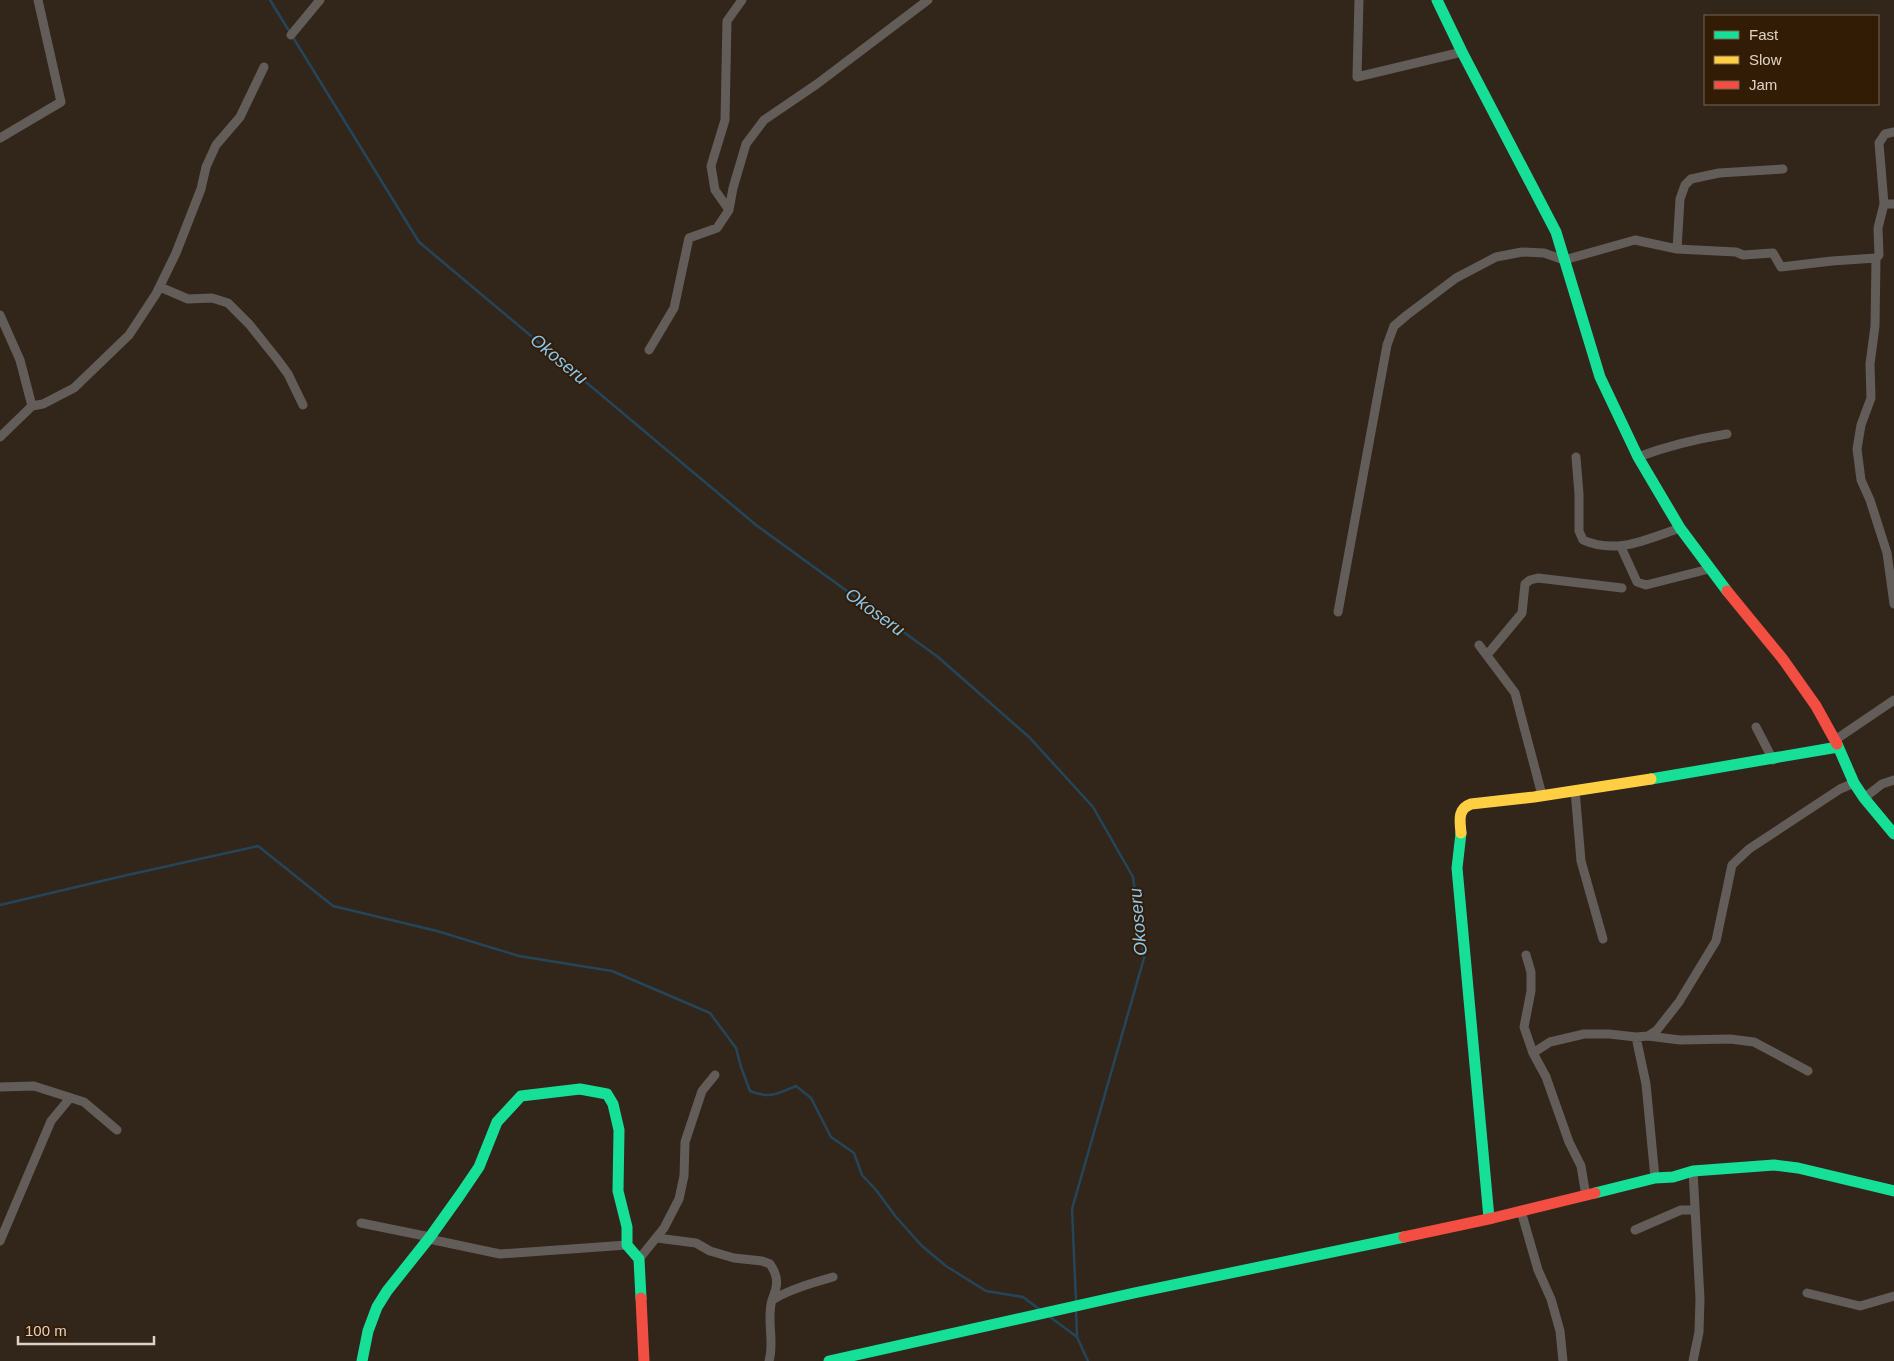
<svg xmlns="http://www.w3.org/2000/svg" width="1894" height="1361" font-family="Arial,sans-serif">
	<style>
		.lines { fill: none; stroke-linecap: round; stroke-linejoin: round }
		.stream { stroke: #25455a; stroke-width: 2.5 }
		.street { stroke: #635d59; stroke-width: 9 }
		.fast { stroke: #16e098; stroke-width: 11 }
		.slow { stroke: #ffcf43; stroke-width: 11 }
		.jam { stroke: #f24e42; stroke-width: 11 }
		.labels { text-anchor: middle; stroke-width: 4; stroke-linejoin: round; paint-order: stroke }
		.water-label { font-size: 18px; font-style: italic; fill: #88c7f1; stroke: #321c06 }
	</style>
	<rect width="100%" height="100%" fill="#32261a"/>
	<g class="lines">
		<path class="stream" d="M 270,0 L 419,242 L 756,525 L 938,657 L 1029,737 L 1093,807 L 1133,877 L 1144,958 L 1072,1209 L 1076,1301
			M 0,905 L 123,876 L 258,846 L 333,906 L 437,931 L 519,956 L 612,971 L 710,1013 L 736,1048 L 741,1067 L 750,1091 C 770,1099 777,1094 796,1086 L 811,1098 L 831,1137 L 854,1153 L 862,1175 L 876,1190 L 896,1217 L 922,1246 L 946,1266 L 986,1291 L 1023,1297 L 1039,1309
			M 1076,1309 L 1077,1337 L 1088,1361
			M 1050,1317 L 1077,1337"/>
		<path class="street" d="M 1359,0 L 1357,77 L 1462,52
			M 291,35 L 320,0
			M 1894,132 L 1885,134 L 1879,143 L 1884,204 L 1878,228 L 1879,255 L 1876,258 L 1875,326 L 1870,364 L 1871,398 L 1861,425 L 1857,449 L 1861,480 L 1870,500 L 1887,553 L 1894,604
			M 0,138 L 61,102 L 38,0
			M 1884,204 L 1894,204
			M 729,210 L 715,190 L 711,166 L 725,120 L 727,21 L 742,0
			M 1677,249 L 1680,199 L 1685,185 L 1691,179 L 1719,173 L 1783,169
			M 160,287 L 188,299 L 212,298 L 228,303 L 249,324 L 277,359 L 288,374 L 303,405
			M 0,315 L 20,360 L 32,406
			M 649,350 L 674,308 L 689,238 L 717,228 L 729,210 L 733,188 L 746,144 L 764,120 L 817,84 L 928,0
			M 0,437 L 32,406 L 43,404 L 74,388 L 129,335 L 156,294 L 176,253 L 201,189 L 206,167 L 216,145 L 240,117 L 264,67
			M 1576,457 L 1579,494 L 1579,531 L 1583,540 C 1617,555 1647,539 1680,528
			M 1638,457 C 1667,446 1696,439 1727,434
			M 1621,547 L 1637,582 L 1646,585 L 1709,569
			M 1338,612 L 1387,345 L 1394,326 L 1407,315 L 1456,278 L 1496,257 L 1522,252 L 1544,253 L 1564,260 L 1635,240 L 1677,249 L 1736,252 L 1743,255 L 1773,253 L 1781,267 L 1832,261 L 1876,258
			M 1479,645 L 1515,693 L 1542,795
			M 1487,655 L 1522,613 L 1525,584 L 1530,580 L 1538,578 L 1622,588
			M 1756,727 L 1773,760
			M 1835,740 L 1894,700
			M 1575,790 L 1581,861 L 1603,939
			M 1864,798 L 1882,784 L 1894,780
			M 1526,955 L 1531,972 L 1531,991 L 1524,1027 L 1533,1053 L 1546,1077 L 1569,1142 L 1581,1166 L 1586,1196
			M 1648,1036 L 1680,1040 L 1730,1039 L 1754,1042 L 1808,1071
			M 1636,1037 L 1646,1084 L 1655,1178
			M 1533,1053 L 1550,1042 L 1584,1034 L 1609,1034 L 1636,1037 L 1648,1036 L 1657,1030 L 1679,1002 L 1716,941 L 1732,865 L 1749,849 L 1840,789 L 1854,783
			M 0,1087 L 34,1086 L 84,1102 L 117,1130
			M 1521,1211 L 1538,1270 L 1551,1299 L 1560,1331 L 1563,1361
			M 361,1223 L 430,1237 L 429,1239 L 500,1254 L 627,1245
			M 1635,1230 L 1681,1210 L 1695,1210
			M 657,1238 L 696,1243 L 710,1251 L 734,1258 L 762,1261 L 770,1264 C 779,1277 778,1286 772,1300
			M 0,1241 L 51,1121 L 70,1098
			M 639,1259 L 664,1228 L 679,1199 L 684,1176 L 685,1142 L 702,1091 L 715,1075
			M 1807,1293 L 1860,1306 L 1894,1296
			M 769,1361 C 775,1341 766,1320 772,1300 C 791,1289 812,1283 833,1277
			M 1693,1361 L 1699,1332 L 1700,1299 L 1693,1171"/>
		<path class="fast" d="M 1437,0 L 1462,52 L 1556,232 L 1600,377 L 1638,457 L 1680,528 L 1727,591
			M 1837,744 L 1854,783 L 1864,798 L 1894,834
			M 1651,779 L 1838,747
			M 1461,833 L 1457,868 L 1489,1218
			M 1595,1193 L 1655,1178 L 1673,1177 L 1693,1171 L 1774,1165 L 1798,1168 L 1894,1191
			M 362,1361 L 368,1331 L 377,1307 L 387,1291 L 430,1237 L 460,1195 L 479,1167 L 497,1122 L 521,1096 L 580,1089 L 607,1094 L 613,1104 L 619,1130 L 618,1191 L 627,1227 L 627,1245 L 639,1259 L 641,1298
			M 829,1361 L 1134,1293 L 1404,1237"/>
		<path class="slow" d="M 1461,833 C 1460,821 1457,809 1471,804 L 1534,797 L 1651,779"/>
		<path class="jam" d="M 1727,591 L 1782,658 L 1816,706 L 1837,744
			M 1404,1237 L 1493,1218 L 1595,1193
			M 641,1298 L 644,1361"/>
	</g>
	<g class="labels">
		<g class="water-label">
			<text transform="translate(559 359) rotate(40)" y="6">Okoseru</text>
			<text transform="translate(875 612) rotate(36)" y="6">Okoseru</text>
			<text transform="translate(1138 922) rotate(-95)" y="6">Okoseru</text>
		</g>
	</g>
	<rect x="1704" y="15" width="175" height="90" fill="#321c06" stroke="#786452"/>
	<rect x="1714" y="31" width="25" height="8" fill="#16e098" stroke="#786452"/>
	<text x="1749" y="40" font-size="15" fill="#e0d1c4">Fast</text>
	<rect x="1714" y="56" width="25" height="8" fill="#ffcf43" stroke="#786452"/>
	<text x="1749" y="65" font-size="15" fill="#e0d1c4">Slow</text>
	<rect x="1714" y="81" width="25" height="8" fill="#f24e42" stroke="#786452"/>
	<text x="1749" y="90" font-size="15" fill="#e0d1c4">Jam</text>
	<path d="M18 1336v8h136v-8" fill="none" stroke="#e0d1c4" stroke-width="2.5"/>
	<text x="25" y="1336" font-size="15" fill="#e0d1c4" stroke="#321c06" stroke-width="4" paint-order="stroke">100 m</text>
</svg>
